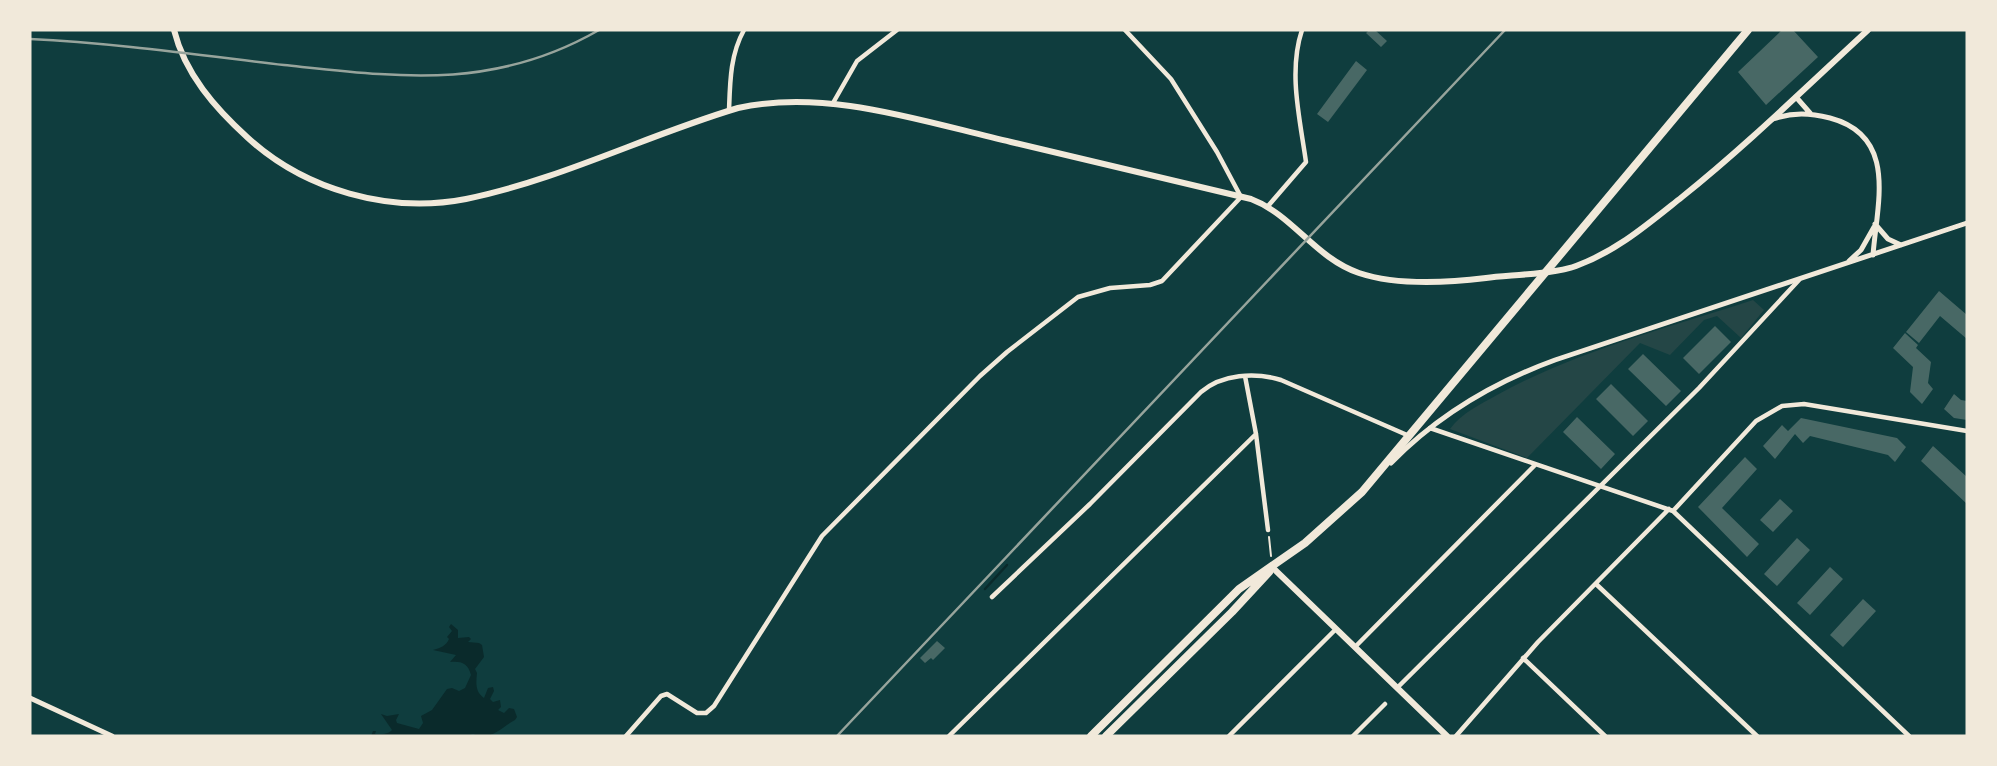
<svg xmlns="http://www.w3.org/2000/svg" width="1997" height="766" font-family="'PT Sans',sans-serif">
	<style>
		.green { fill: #244646 }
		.water { fill: #0a2a2b }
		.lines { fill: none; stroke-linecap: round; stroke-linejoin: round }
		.stream { stroke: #0a2a2b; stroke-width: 2.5 }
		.building { fill: #486865 }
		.path { stroke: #f1e9da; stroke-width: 2 }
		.minor { stroke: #f1e9da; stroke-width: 4.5 }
		.tertiary { stroke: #f1e9da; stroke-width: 5 }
		.secondary { stroke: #f1e9da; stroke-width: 6 }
		.trunk { stroke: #f1e9da; stroke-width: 8 }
		.rail { stroke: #97a49c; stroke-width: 2.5 }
	</style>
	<rect width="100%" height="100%" fill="#0f3d3e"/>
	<path class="green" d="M 1753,300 L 1764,310 L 1741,338 L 1717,316 L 1704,320 L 1670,355 L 1640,343 L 1527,458 L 1450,429 C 1462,413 1479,405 1497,395 C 1577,351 1667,328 1753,300 Z"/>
	<path class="water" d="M 451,624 L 458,630 L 458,638 L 469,637 L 471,639 L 468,642 L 479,643 L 482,645 L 484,657 L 475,669 L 477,673 C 476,683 475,692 484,698 L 488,688 L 493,687 L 494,691 L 490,699 L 493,702 L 500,700 L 501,707 L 498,710 L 504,713 L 509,708 L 514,709 L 517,717 L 515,720 C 500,728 490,742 473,734 L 467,736 L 371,736 L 373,731 L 376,731 L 375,734 C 380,735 389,734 392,730 L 381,714 L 387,716 L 399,714 L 396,720 L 397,723 L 419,729 L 423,723 L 421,716 L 432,710 L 447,689 L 452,688 L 459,691 L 465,688 L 471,675 C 468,663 461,661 450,662 L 456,655 L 433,650 C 440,648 446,646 449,639 L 447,637 L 452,631 L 449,627 Z"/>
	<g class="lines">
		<path class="stream" d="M 985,589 L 1007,565"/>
	</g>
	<path class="building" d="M 1369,30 L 1375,30 L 1387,41 L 1381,47 L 1366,33 Z
		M 1782,30 L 1793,30 L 1818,57 L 1766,105 L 1738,72 Z
		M 1356,61 L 1367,70 L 1328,122 L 1317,114 Z
		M 1939,291 L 1967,315 L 1967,339 L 1940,316 L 1919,343 L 1906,332 Z
		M 1715,326 L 1731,342 L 1699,374 L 1683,358 Z
		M 1905,333 L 1918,345 L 1916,348 L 1931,362 L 1928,383 L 1933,389 L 1922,404 L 1910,392 L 1913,367 L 1893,348 Z
		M 1643,354 L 1681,391 L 1666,406 L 1628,369 Z
		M 1611,384 L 1648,421 L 1633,436 L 1596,399 Z
		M 1954,394 L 1961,400 L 1967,401 L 1967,420 L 1954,418 L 1944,409 Z
		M 1577,417 L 1615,454 L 1601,469 L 1563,432 Z
		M 1801,418 L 1897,438 L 1906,447 L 1895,462 L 1888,455 L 1810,436 L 1803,443 L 1795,434 L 1775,459 L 1763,446 L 1782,425 L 1788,431 Z
		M 1933,446 L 1967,477 L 1967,504 L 1921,461 Z
		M 1745,457 L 1757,469 L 1722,508 L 1759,544 L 1747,557 L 1698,507 Z
		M 1780,499 L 1793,511 L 1773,532 L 1760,520 Z
		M 1797,538 L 1810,550 L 1777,586 L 1764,574 Z
		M 1830,567 L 1843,579 L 1810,615 L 1797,603 Z
		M 1863,599 L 1876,611 L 1843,647 L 1830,635 Z
		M 937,641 L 945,648 L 933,660 L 931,658 L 925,663 L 920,658 Z"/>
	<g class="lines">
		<path class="path" d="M 1269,537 L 1271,556"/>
		<path class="minor" d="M 833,103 L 857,61 L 897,30
			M 729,111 C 730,83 730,55 744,30
			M 1268,206 L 1306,162 C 1300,119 1288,72 1302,30
			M 1245,376 L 1256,434 L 1268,530
			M 1430,428 L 1673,511 L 1909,736
			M 1673,511 L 1756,421 L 1782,406 L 1804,404 L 1967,431
			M 1596,584 L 1757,736
			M 992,597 L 1090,504 L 1201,392 C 1222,374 1255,372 1281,380 L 1407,435
			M 1355,647 L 1535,465
			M 1523,658 L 1605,736
			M 1397,688 L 1699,388 L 1799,280
			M 626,736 L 661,696 L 667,694 L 697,713 L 706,713 L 714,706 L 822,536 L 980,376 L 1007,352 L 1078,297 L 1110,288 L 1150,285 L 1162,281 L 1241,197 L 1217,152 L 1171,79 L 1125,30
			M 949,736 L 1256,434
			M 1229,736 L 1336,629
			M 1353,736 L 1385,704
			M 1456,736 L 1538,642 L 1669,509"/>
		<path class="tertiary" d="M 1796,97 L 1810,113
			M 1773,119 C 1793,112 1810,113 1830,118 C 1898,136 1877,203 1873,255
			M 1875,224 L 1888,239 L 1901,245
			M 1849,261 L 1861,250 L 1874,227
			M 1391,463 C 1438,415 1492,383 1555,360 L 1967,223
			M 30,698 L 112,736"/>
		<path class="secondary" d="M 174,30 C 185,74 215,108 248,138 C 305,190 389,214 466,199 C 559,180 647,135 738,108 C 827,88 924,122 1011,142 C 1091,161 1171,180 1251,199 C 1293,215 1315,258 1359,273 C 1398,286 1446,283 1486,278 C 1509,275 1556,274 1576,266 C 1617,251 1648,224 1682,197 C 1747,145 1807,86 1868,30
			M 1273,568 L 1447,736"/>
		<path class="trunk" d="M 1091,736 L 1239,589 L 1305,543 L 1362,492 L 1748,30
			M 1106,736 L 1232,612 L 1269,572"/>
		<path class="rail" d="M 30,39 C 114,43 199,55 284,65 C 399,77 493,91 599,30
			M 837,736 L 1505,30"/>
	</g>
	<rect width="1997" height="766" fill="none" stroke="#f1e9da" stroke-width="63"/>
</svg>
